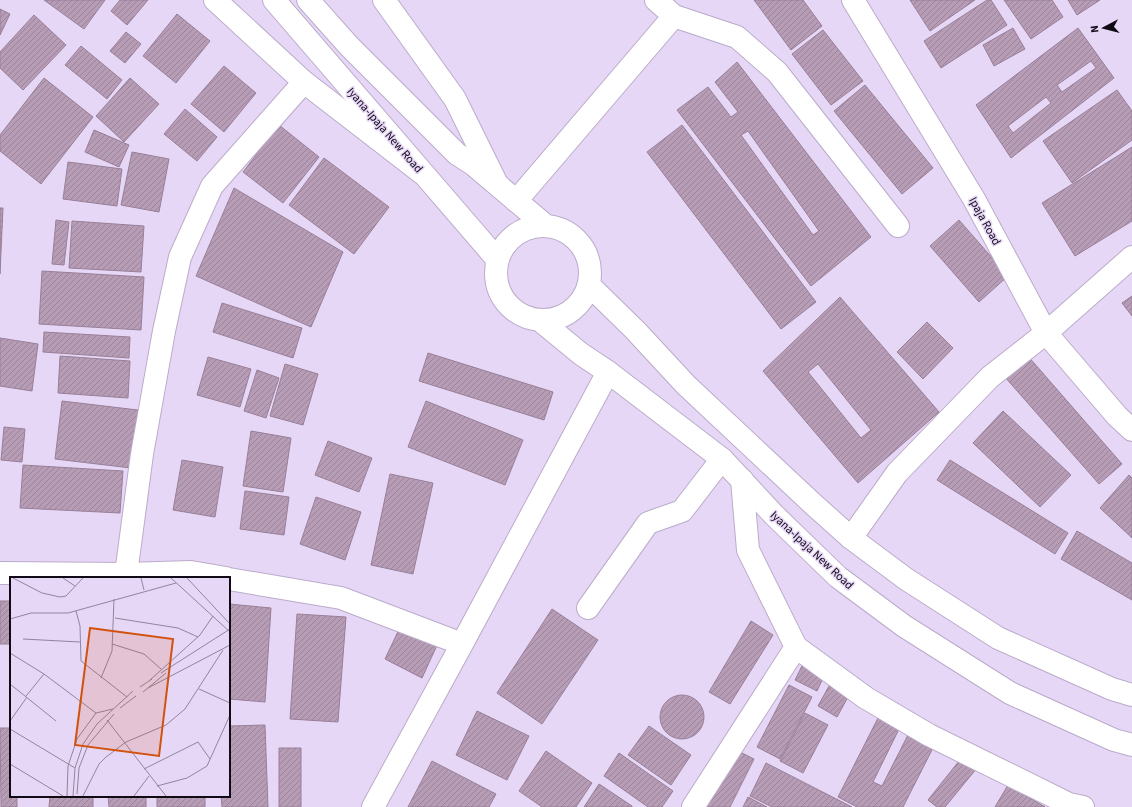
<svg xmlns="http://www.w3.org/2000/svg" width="1132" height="807" font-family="'Source Sans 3',sans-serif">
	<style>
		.building { fill: url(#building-hatch); stroke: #987f98; fill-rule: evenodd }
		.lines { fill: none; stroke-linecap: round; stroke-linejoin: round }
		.minor-casing { stroke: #bbabca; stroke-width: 24 }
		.major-casing { stroke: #bbabca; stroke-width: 24 }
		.highway-casing { stroke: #bbabca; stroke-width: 24 }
		.minor { stroke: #fff; stroke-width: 22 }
		.major { stroke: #fff; stroke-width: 22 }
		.highway { stroke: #fff; stroke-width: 22 }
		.labels { text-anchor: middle; stroke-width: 3; stroke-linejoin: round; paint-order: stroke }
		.street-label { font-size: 12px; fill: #100a15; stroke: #e7d7f7 }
		.inset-road { fill: none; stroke: #91859d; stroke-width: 1 }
		.view { fill: #d2510d; fill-opacity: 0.15; stroke: #d2510d; stroke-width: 2 }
		.inset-edge { fill: none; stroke: #100a15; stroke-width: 2 }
	</style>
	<defs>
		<pattern id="building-hatch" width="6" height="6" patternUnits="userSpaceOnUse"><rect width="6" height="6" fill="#b79cb6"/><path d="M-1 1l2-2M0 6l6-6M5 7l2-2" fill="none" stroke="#9c859c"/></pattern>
	</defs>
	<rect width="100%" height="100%" fill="#e7d7f7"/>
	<path class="building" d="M 44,0 L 105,0 L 84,29 Z
		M 120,0 L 148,0 L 127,25 L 111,11 Z
		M 754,0 L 803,0 L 822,26 L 791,50 Z
		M 910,0 L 975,0 L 930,31 Z
		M 987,0 L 991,0 L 1007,25 L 941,68 L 924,41 Z
		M 1004,0 L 1052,0 L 1063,17 L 1031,39 Z
		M 1068,0 L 1100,0 L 1077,15 Z
		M 0,9 L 10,14 L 0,35 Z
		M 177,14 L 210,41 L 176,83 L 143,56 Z
		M 34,15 L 66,45 L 23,90 L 0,68 L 0,52 Z
		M 1013,28 L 1025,49 L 994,66 L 983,45 Z
		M 1078,28 L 1114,78 L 1011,158 L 976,105 ZM 1091,61 L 1096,68 L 1062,92 L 1057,85 ZM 1046,97 L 1051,103 L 1013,133 L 1008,126 Z
		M 823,30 L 863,81 L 831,105 L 792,54 Z
		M 126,32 L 141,44 L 125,63 L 110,51 Z
		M 81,46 L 122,80 L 107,99 L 65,65 Z
		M 737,62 L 871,237 L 811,286 L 677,110 L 708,87 L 731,117 L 738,112 L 715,82 ZM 748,131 L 819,231 L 813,235 L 741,135 Z
		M 224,66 L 256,93 L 224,132 L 191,104 Z
		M 44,78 L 93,117 L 41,184 L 0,151 L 0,135 Z
		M 130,78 L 159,104 L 124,142 L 96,116 Z
		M 865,85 L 933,168 L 902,194 L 834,111 Z
		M 1117,90 L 1132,111 L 1132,140 L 1072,183 L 1043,141 Z
		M 185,109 L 217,137 L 197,161 L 164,134 Z
		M 279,125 L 319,157 L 283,203 L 243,172 Z
		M 682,125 L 816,302 L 781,329 L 647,152 Z
		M 94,130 L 129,145 L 119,167 L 85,152 Z
		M 1132,147 L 1132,221 L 1075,256 L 1042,203 Z
		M 132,152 L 169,159 L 159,212 L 121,205 Z
		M 324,158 L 389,207 L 354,254 L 289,205 Z
		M 68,162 L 122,169 L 117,206 L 63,199 Z
		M 234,188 L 343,252 L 311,327 L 196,276 Z
		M 0,208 L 3,208 L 0,274 Z
		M 56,220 L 69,222 L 64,265 L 52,264 Z
		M 959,220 L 1008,276 L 979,302 L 930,246 Z
		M 72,221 L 144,226 L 141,272 L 69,268 Z
		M 42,271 L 144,277 L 141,330 L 39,324 Z
		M 1132,296 L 1132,316 L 1122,303 Z
		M 840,297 L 939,412 L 858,483 L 763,371 ZM 818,364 L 871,430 L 861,438 L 808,372 Z
		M 222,303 L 302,328 L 293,358 L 213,332 Z
		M 927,322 L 953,348 L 923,379 L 897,352 Z
		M 44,332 L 130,337 L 129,358 L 43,352 Z
		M 0,338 L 38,344 L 32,391 L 0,386 Z
		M 428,353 L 553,392 L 544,420 L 419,381 Z
		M 1027,355 L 1122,464 L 1099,484 L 1004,376 Z
		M 60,356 L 130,361 L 128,398 L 58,393 Z
		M 208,357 L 251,369 L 240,407 L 197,395 Z
		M 285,364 L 318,374 L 303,425 L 270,416 Z
		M 257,370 L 279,378 L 266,418 L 244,411 Z
		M 62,401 L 138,410 L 131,468 L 55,459 Z
		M 426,401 L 523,440 L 505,485 L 408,447 Z
		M 1003,411 L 1071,475 L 1040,507 L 973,443 Z
		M 4,427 L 25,429 L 22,462 L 1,460 Z
		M 251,431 L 291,438 L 283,492 L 243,486 Z
		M 328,441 L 372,458 L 359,492 L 315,475 Z
		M 182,460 L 223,467 L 215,517 L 173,510 Z
		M 950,460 L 1068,533 L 1055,554 L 937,480 Z
		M 23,465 L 123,471 L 120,513 L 20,508 Z
		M 390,474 L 433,483 L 413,574 L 371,565 Z
		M 1129,475 L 1132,478 L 1132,538 L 1100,508 Z
		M 245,491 L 289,497 L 284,535 L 240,529 Z
		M 316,497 L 361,512 L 345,560 L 300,544 Z
		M 1077,531 L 1132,563 L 1132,600 L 1061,559 Z
		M 0,601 L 11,601 L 11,644 L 0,644 Z
		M 229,604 L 271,608 L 265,702 L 229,699 Z
		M 552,609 L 598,640 L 542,724 L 497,693 Z
		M 297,614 L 346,617 L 338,722 L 290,719 Z
		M 751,621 L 773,635 L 730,704 L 709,692 Z
		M 402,623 L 439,641 L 422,678 L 385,659 Z
		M 804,662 L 826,672 L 817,691 L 795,680 Z
		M 789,685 L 812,697 L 780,759 L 757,747 Z
		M 829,686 L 848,697 L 837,717 L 818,706 Z
		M660 717a22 22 0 1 1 44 0a22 22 0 1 1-44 0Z
		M 477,711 L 529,736 L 507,780 L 456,755 Z
		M 805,713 L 828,725 L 803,773 L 780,761 Z
		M 879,716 L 900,727 L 873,782 L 882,786 L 910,731 L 935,744 L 903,807 L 857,807 L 838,797 Z
		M 265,725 L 268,807 L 222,807 L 221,796 L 229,796 L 229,726 Z
		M 649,726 L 691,755 L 671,785 L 628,755 Z
		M 0,728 L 11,728 L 11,796 L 17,796 L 17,807 L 1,807 Z
		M 279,748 L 301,748 L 301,807 L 279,807 Z
		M 732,748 L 754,759 L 730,807 L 701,807 Z
		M 546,751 L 592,783 L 576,807 L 542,807 L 519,791 Z
		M 619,753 L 673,791 L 662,807 L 648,807 L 604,776 Z
		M 963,756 L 977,768 L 945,807 L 937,807 L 928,800 Z
		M 432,761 L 496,794 L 489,807 L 408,807 Z
		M 766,763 L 852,807 L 772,807 L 750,796 Z
		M 599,784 L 632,806 L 632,807 L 584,807 Z
		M 1008,785 L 1045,807 L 995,807 Z
		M 50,796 L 93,796 L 93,807 L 49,807 Z
		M 108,796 L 146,796 L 146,807 L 109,807 Z
		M 157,796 L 205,796 L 205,807 L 157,807 Z
		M 748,797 L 767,807 L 743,807 Z"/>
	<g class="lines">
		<g class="minor-casing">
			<path id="minor" d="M 656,0 L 674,16 L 737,37 L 777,72 L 898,226
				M 853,0 L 974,199 L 1046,333 L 1117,416 L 1132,430
				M 516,201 L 674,16
				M 742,480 L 748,550 L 796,647 L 866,698 L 929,735 L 1069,804 L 1083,807
				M 851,538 L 897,473 L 990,377 L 1046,333 L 1132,257
				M 0,573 L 126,574 L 191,572 L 226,578
				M 126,574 L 142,454 L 164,331 L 180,257 L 212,186 L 304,82
				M 229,579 L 341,598 L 462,644
				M 588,608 L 648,523 L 682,511 L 722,459
				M 373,807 L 462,644 L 608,372
				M 693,807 L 796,647"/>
		</g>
		<g class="major-casing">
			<path id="major" d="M 274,0 L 497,259
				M 308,0 L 349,46 L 457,154 L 474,165 L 546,226
				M496 273a47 47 0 1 1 94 0a47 47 0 1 1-94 0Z
				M 589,285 L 635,330 L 686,385 L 813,504 L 851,538 L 906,579 L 998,638 L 1112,689 L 1132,695
				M 542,322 L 581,354 L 608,372 L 722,459 L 774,515 L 838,577 L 904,626 L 1010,693 L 1114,740 L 1132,745"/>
		</g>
		<g class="highway-casing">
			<path id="highway" d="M 215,0 L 304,82 L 422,173
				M 384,0 L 455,99 L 496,182"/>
		</g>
		<use href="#minor" class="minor"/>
		<use href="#major" class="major"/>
		<use href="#highway" class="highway"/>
	</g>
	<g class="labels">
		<g class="street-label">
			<text transform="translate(385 130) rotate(49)" y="4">Iyana-Ipaja New Road</text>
			<text transform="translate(985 221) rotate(61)" y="4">Ipaja Road</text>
			<text transform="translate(812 550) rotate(43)" y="4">Iyana-Ipaja New Road</text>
		</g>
	</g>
	<g transform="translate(10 577)">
		<rect width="220" height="220" fill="#e7d7f7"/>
		<path class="inset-road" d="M 3,1 L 32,16 L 50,20 L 56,19 L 73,1M 53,1 L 65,9M 131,1 L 134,13M 161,1 L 220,55M 177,1 L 220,47M 66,34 L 70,49 L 71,84 L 117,120M 105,41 L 168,51 L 188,60M 0,42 L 21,36 L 58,36 L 166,6M 13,62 L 70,65M 102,67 L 134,77 L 151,92M 0,76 L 34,97 L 86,136M 151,96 L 220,52M 91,101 L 102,74 L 104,22M 140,103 L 190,58 L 203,39M 0,107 L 46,144M 130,110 L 142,102M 138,111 L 220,68M 189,112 L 220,126M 133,115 L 156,96M 16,119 L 34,97M 110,131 L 126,119M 97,143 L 156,219M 0,144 L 17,120M 0,152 L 65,191M 0,187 L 53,219M 134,192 L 188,165 L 200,182M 147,209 L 177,201 L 197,189 L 220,138M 67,217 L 69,191 L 78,168 L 104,137M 57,219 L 58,189 L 67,162 L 86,136 L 103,132M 63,219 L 65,191 L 73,167 L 87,147 L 123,114M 73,219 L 89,187 L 96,180 L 116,165 L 156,148 L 175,132 L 213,73M 124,219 L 139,199"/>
		<path class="view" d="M 80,51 L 163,62 L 149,179 L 65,168 Z"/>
		<rect width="220" height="220" class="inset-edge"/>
	</g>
	<g transform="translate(1104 28) rotate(263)" stroke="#e7d7f7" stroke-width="3" paint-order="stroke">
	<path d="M0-3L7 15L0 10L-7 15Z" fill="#100a15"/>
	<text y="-6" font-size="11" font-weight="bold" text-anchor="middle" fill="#100a15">N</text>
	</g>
</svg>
